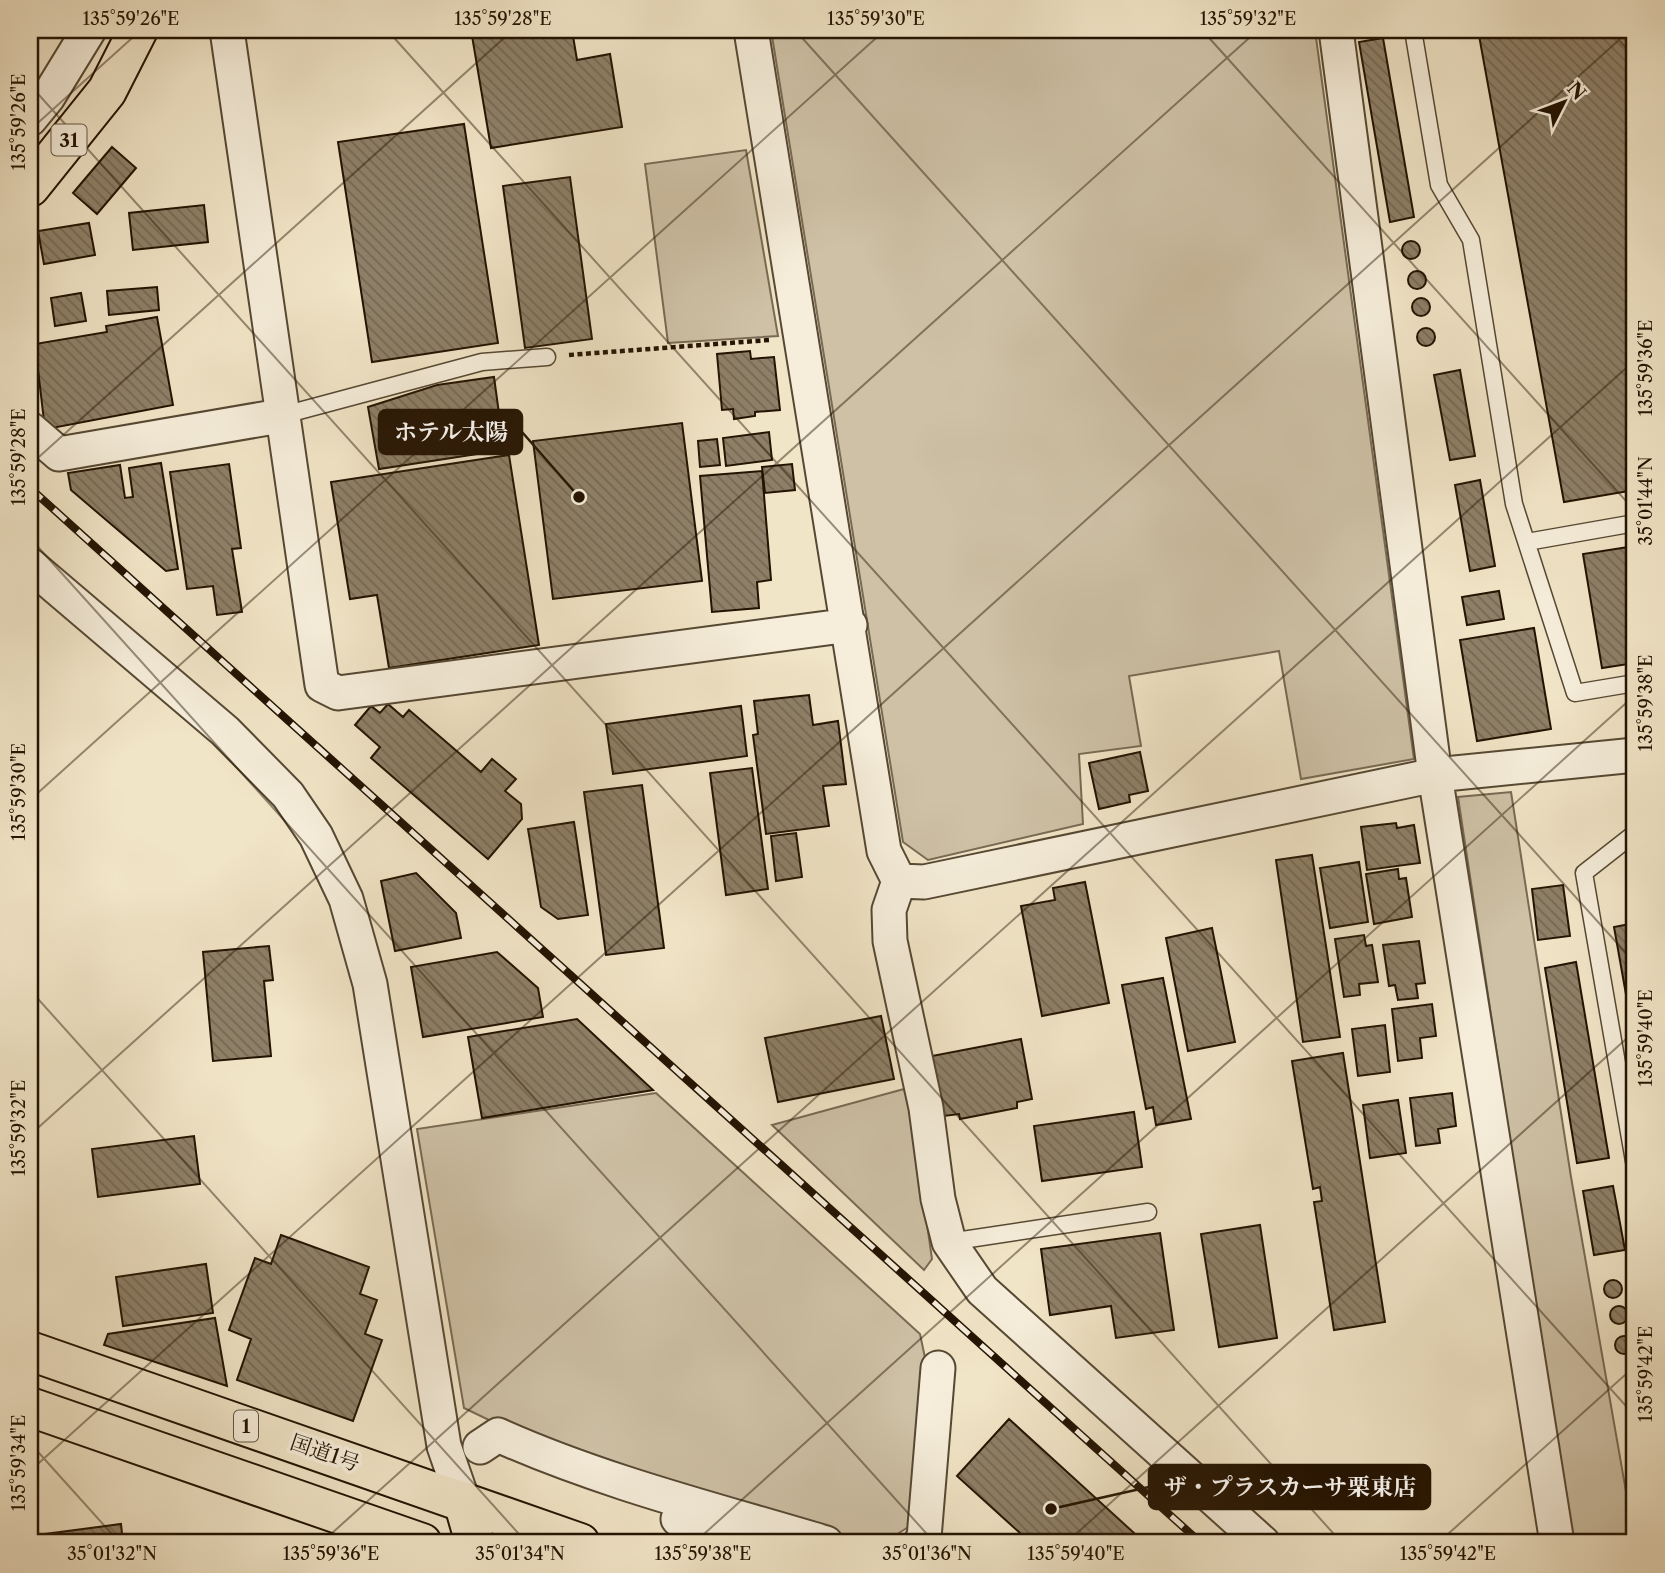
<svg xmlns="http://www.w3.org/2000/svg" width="1665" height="1573" font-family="'Libre Caslon Text','Noto Serif JP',serif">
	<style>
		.grass { fill: #cec1a6; stroke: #786a54; stroke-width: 2 }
		.building { fill: url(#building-back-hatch); stroke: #231302; stroke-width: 2 }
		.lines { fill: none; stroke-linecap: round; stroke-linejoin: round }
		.service-casing { stroke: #564833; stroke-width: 19 }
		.minor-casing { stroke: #564833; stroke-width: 37 }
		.primary-casing { stroke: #231302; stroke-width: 42 }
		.trunk-casing { stroke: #231302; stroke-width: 42 }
		.path { stroke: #231302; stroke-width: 4.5; stroke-dasharray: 5 3.5; stroke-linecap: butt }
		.service { stroke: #f6eedb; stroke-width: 16 }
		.minor { stroke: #f6eedb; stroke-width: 33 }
		.primary { stroke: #f1e5c7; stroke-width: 38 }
		.trunk { stroke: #f1e5c7; stroke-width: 38 }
		.rail-casing { stroke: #231302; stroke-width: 8 }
		.rail { stroke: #f6eedb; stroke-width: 5; stroke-dasharray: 16; stroke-linecap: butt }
		.ticks { fill: none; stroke: #231302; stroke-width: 2; stroke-opacity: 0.45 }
		.labels { text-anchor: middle; stroke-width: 7; stroke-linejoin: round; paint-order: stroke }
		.shield { fill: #f6eedb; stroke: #625543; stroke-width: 2 }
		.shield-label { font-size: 19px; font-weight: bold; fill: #231302 }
		.street-label { font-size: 21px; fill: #231302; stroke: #f6eedb }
		.leader { fill: none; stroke: #231302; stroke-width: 2.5 }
		.callout-dot { fill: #231302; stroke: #f6eedb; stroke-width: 2.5 }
		.callout { fill: #231302; stroke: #231302; stroke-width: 2.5 }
		.callout-label { font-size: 23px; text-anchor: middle; font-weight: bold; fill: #fff }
		.neatline { fill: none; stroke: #231302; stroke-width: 2.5 }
		.ticks-label { font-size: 18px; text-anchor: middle; fill: #231302 }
	</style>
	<defs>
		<pattern id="building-back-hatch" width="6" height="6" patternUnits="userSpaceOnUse" patternTransform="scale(1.75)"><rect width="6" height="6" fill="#8e8068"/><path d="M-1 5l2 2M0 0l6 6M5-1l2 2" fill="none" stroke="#746853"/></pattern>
	</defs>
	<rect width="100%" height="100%" fill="#f1e5c7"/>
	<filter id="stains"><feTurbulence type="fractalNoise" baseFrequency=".00286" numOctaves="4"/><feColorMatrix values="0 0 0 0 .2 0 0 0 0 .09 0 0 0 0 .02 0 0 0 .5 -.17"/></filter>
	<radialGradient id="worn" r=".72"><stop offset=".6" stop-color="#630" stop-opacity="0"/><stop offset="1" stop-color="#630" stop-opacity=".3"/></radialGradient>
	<path class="grass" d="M 807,30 L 1315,30 L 1414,759 L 1301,779 L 1279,651 L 1129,676 L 1141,746 L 1079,754 L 1083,824 L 928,860 L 903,842 L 772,36 Z
		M 746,150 L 778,336 L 668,343 L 645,164 Z
		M 1511,792 L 1571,1177 L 1635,1543 L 1571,1543 L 1458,797 Z
		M 904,1089 L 911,1112 L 932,1259 L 924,1270 L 772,1125 Z
		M 656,1093 L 920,1334 L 927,1367 L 910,1526 L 883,1543 L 863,1543 L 549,1449 L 464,1408 L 417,1129 Z"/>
	<path class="building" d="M 471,30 L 572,30 L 577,60 L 610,54 L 622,127 L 491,148 Z
		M 1478,30 L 1635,30 L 1635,490 L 1564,502 Z
		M 1383,38 L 1414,217 L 1390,222 L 1359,42 Z
		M 464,124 L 498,343 L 372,362 L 338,142 Z
		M 112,147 L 136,168 L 97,214 L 73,193 Z
		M 570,177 L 592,339 L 525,348 L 503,186 Z
		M 204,205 L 208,242 L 133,250 L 129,213 Z
		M 89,223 L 95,255 L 44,264 L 38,231 Z
		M1402 250a9 9 0 1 1 18 0a9 9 0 1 1-18 0Z
		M1408 280a9 9 0 1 1 18 0a9 9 0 1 1-18 0Z
		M 157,287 L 159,310 L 109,315 L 107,291 Z
		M 81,293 L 86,321 L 55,326 L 51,298 Z
		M1412 307a9 9 0 1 1 18 0a9 9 0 1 1-18 0Z
		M 157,317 L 173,405 L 52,428 L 44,421 L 35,344 L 107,332 L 106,326 Z
		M1417 337a9 9 0 1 1 18 0a9 9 0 1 1-18 0Z
		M 750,351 L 751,359 L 774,357 L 780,410 L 755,412 L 755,416 L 734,419 L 733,409 L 722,410 L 717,354 Z
		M 1460,370 L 1475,456 L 1450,460 L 1434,375 Z
		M 494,377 L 504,450 L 379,469 L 368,407 L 437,385 Z
		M 682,423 L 702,581 L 553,599 L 533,441 Z
		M 769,432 L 772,460 L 726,466 L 723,438 Z
		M 717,439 L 720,465 L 700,467 L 698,441 Z
		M 509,455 L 539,645 L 389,668 L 377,595 L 350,599 L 331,482 Z
		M 161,463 L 178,569 L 166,571 L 71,490 L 68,473 L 120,465 L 125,498 L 133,497 L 129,468 Z
		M 229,464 L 241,548 L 232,549 L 242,612 L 217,615 L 213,586 L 187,589 L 170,472 Z
		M 792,464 L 795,490 L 765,493 L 762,467 Z
		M 762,471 L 771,580 L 757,582 L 759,608 L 712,612 L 700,476 Z
		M 1480,480 L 1495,566 L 1470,571 L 1455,485 Z
		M 1635,546 L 1635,663 L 1602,668 L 1583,554 Z
		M 1499,591 L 1504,619 L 1467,625 L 1462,597 Z
		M 1534,628 L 1551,729 L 1477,741 L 1460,640 Z
		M 809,695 L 813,725 L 838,721 L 846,784 L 823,786 L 829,826 L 766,834 L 753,735 L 758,734 L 754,701 Z
		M 388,704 L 403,717 L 409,710 L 481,772 L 492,759 L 516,779 L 505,791 L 521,804 L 522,819 L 488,859 L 371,758 L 380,747 L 355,725 L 371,706 L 380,713 Z
		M 741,706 L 747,756 L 613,774 L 606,724 Z
		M 1140,752 L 1148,791 L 1129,795 L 1130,802 L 1099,809 L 1089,763 Z
		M 752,768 L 768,889 L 726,895 L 710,773 Z
		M 642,785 L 664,948 L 606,955 L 584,792 Z
		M 574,822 L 588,915 L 558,919 L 541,907 L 528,829 Z
		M 1396,823 L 1397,828 L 1414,825 L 1420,863 L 1367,870 L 1361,827 Z
		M 796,833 L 802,877 L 776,881 L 771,836 Z
		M 1312,855 L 1340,1037 L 1303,1042 L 1276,860 Z
		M 1359,862 L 1368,922 L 1330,928 L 1320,868 Z
		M 1398,869 L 1399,879 L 1406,878 L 1412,917 L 1374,924 L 1366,874 Z
		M 416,873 L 456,913 L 461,938 L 395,951 L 381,881 Z
		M 1085,882 L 1109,1003 L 1042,1016 L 1021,906 L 1055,900 L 1053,888 Z
		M 1563,885 L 1570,936 L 1538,940 L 1532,889 Z
		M 1635,923 L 1635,1045 L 1614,927 Z
		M 1212,928 L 1235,1042 L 1188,1051 L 1166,938 Z
		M 1364,935 L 1366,946 L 1372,945 L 1378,982 L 1359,984 L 1360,995 L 1344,997 L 1335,939 Z
		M 1419,941 L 1425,983 L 1416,984 L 1418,998 L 1398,1000 L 1395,985 L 1389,986 L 1383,945 Z
		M 269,946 L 273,980 L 264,981 L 271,1056 L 213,1061 L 203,952 Z
		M 497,952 L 538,988 L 543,1017 L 423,1037 L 411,967 Z
		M 1576,962 L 1609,1158 L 1577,1163 L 1545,968 Z
		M 1163,978 L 1191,1119 L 1156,1125 L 1153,1107 L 1146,1109 L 1122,985 Z
		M 1432,1004 L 1436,1036 L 1420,1038 L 1422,1058 L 1398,1061 L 1392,1009 Z
		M 881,1016 L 894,1079 L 778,1102 L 765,1038 Z
		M 577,1019 L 653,1090 L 482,1118 L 468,1037 Z
		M 1385,1025 L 1390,1072 L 1358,1076 L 1352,1029 Z
		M 1021,1039 L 1032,1099 L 1017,1102 L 1017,1108 L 960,1119 L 959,1114 L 944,1116 L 932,1056 Z
		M 1343,1053 L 1385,1322 L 1334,1330 L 1314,1202 L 1322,1201 L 1320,1187 L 1313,1189 L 1292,1061 Z
		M 1452,1093 L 1456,1126 L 1438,1129 L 1440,1143 L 1416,1146 L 1410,1098 Z
		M 1398,1100 L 1406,1153 L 1370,1158 L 1363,1105 Z
		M 1134,1112 L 1142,1167 L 1042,1181 L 1034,1126 Z
		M 194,1136 L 200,1184 L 98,1197 L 92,1149 Z
		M 1613,1186 L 1625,1250 L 1594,1255 L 1583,1191 Z
		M 1260,1225 L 1277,1338 L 1219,1347 L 1201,1234 Z
		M 1160,1233 L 1174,1330 L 1116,1338 L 1111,1306 L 1050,1315 L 1041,1249 Z
		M 281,1235 L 369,1267 L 360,1294 L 377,1300 L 365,1334 L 382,1340 L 353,1421 L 237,1380 L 251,1339 L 229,1330 L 255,1258 L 271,1264 Z
		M 206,1264 L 213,1313 L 123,1326 L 116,1277 Z
		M1604 1289a9 9 0 1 1 18 0a9 9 0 1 1-18 0Z
		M1610 1315a9 9 0 1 1 18 0a9 9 0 1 1-18 0Z
		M 215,1318 L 227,1386 L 104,1345 L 108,1334 Z
		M1615 1345a9 9 0 1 1 18 0a9 9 0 1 1-18 0Z
		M 1009,1419 L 1145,1543 L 1031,1543 L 957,1476 Z
		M 121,1524 L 123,1543 L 30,1543 L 30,1536 Z"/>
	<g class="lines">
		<g class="service-casing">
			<path id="service" d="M 1413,30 L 1439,185 L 1471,240 L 1514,504 L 1575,693 L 1635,683
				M 280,416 L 482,362 L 547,357
				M 1527,542 L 1635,523
				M 1635,833 L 1584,873 L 1635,1167
				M 949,1242 L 1148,1212"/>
		</g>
		<g class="minor-casing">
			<path id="minor" d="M 227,30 L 322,685 L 338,693 L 850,625
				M 751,30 L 884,851 L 899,881 L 924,882 L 1435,775 L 1635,755
				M 1336,30 L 1435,775 L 1557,1543
				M 30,119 L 48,97 L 89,30
				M 30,429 L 59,454 L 280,416
				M 30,565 L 225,731 L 288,795 L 316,836 L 346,899 L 370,984 L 444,1446 L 463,1501
				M 899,881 L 889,910 L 890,941 L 926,1108 L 938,1199 L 949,1242 L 982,1290 L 1263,1543
				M 480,1447 L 498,1435 C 603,1482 716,1510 826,1543
				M 678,1519 L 710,1528 L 728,1543
				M 920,1543 L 924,1538 L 938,1368"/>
		</g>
		<g class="primary-casing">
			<path id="primary" d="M 30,187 L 107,91 L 138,30
				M 463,1501 L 475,1543"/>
		</g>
		<g class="trunk-casing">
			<path id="trunk" d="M 30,1351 L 580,1543
				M 30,1407 L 422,1543"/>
		</g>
		<path class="path" d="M 569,355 L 769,340"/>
		<use href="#service" class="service"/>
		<use href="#minor" class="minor"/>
		<use href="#primary" class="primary"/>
		<use href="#trunk" class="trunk"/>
		<g class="rail-casing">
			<path id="rail" d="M 30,488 L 1201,1543"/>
		</g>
		<use href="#rail" class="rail"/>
	</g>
	<path class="ticks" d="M 387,30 L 1635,1416M 795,30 L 1635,963M 1202,30 L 1635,511M 1610,30 L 1635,58M 30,85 L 1342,1543M 30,130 L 141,30M 30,465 L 513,30M 30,538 L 935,1543M 30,800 L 885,30M 30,990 L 527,1543M 30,1135 L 1258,30M 30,1443 L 120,1543M 30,1471 L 1630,30M 321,1543 L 1635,360M 694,1543 L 1635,695M 1066,1543 L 1635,1031M 1438,1543 L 1635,1366"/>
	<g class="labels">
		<g class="shield">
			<rect x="51.5" y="124.5" width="35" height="31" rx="5"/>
			<rect x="234" y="1410.5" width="24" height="31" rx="5"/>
		</g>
		<g class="shield-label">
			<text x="69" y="147">31</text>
			<text x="246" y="1433">1</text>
		</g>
		<g class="street-label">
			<text transform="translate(325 1453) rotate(19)" y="7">国道1号</text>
		</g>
	</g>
	<path class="leader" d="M579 497L522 432M1051 1509L1149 1487"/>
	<g class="callout-dot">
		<circle cx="579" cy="497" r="7"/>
		<circle cx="1051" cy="1509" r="7"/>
	</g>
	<g class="callout">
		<rect x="379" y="410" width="143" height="44" rx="7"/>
		<rect x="1149" y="1465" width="281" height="44" rx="7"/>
	</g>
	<g class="callout-label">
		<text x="451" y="440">ホテル太陽</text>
		<text x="1290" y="1495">ザ・プラスカーサ栗東店</text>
	</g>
	<rect width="1665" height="1573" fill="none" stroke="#f1e5c7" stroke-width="77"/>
	<g transform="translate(1564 102) rotate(48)" stroke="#f6eedb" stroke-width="5" paint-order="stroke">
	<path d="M0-5L12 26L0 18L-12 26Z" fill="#231302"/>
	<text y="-10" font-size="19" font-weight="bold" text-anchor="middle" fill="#231302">N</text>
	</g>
	<rect x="38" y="38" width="1588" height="1496" class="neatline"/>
	<g class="ticks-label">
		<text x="131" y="25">135°59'26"E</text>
		<text x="503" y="25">135°59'28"E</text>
		<text x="876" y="25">135°59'30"E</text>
		<text x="1248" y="25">135°59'32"E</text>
		<text transform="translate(19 122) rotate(-90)" y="6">135°59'26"E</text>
		<text transform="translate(1646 368) rotate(-90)" y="6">135°59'36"E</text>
		<text transform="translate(19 457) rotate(-90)" y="6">135°59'28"E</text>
		<text transform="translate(1646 501) rotate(-90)" y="6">35°01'44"N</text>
		<text transform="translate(1646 703) rotate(-90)" y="6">135°59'38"E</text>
		<text transform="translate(19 792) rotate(-90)" y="6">135°59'30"E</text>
		<text transform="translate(1646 1038) rotate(-90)" y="6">135°59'40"E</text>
		<text transform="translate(19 1128) rotate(-90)" y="6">135°59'32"E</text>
		<text transform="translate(1646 1374) rotate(-90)" y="6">135°59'42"E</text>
		<text transform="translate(19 1463) rotate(-90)" y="6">135°59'34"E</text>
		<text x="112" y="1560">35°01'32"N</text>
		<text x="331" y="1560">135°59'36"E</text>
		<text x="520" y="1560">35°01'34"N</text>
		<text x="703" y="1560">135°59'38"E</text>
		<text x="927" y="1560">35°01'36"N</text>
		<text x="1076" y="1560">135°59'40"E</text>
		<text x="1448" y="1560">135°59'42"E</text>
	</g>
	<rect width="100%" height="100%" filter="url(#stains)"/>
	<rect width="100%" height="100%" fill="url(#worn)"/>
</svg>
